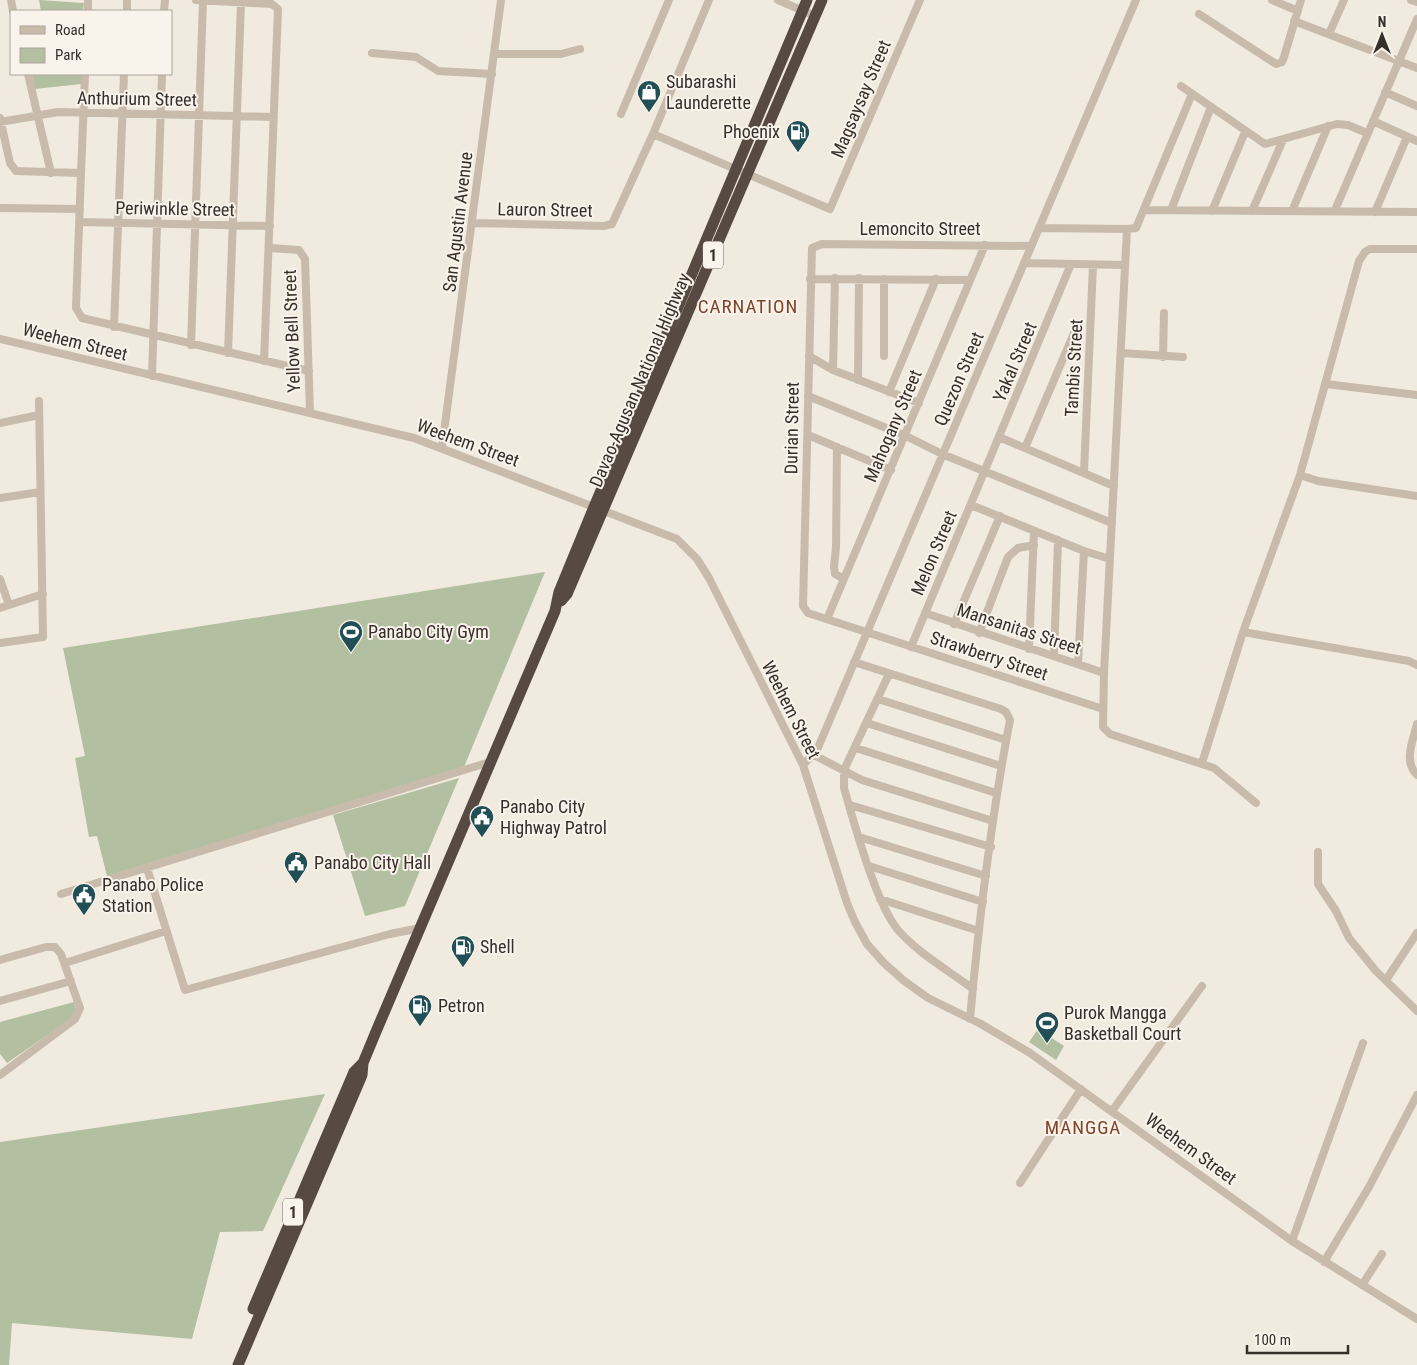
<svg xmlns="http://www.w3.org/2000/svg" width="1417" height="1365" font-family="'Roboto Condensed',sans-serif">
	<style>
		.green { fill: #b2bfa0 }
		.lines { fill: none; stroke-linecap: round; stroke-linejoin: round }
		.minor { stroke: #c8bbab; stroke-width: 8 }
		.highway { stroke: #574a42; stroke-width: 11 }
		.labels { text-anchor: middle; stroke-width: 4; stroke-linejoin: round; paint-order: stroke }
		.shield { fill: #f9f3eb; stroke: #716a64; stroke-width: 1 }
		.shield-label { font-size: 16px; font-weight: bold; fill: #372f2a }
		.poi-label { font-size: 18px; fill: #372f2a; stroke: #f9f3eb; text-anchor: start }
		.street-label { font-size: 18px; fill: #372f2a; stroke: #f9f3eb }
		.neighbourhood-label { font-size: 19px; letter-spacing: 1px; fill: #804329; stroke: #f9f3eb }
	</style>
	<rect width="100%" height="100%" fill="#f1eadf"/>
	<path class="green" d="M 39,0 L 84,3 L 83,11 L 41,11 Z
		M 32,74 L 82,74 L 81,84 L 35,89 Z
		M 545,572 L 464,767 L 107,876 L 97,836 L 89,837 L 75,758 L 85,756 L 63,648 Z
		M 459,778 L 405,906 L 365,916 L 333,815 Z
		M 74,1002 L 76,1010 L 72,1018 L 7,1063 L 0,1054 L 0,1022 Z
		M 1038,1029 L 1064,1046 L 1056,1060 L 1029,1042 Z
		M 325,1094 L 263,1231 L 220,1232 L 192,1339 L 12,1323 L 9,1365 L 0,1365 L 0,1142 Z"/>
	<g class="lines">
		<path class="minor" d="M 11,0 L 13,11
			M 196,0 L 272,4 L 278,9 L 264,361
			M 778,0 L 815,16
			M 1272,0 L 1298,11
			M 1411,0 L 1417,2
			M 88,11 L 88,0
			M 127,11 L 127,0
			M 164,11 L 165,0
			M 1199,14 L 1276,64 L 1282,62 L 1284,57 L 1301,0
			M 1294,21 L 1417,68
			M 1329,34 L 1344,0
			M 372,53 L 416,57 L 438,71 L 492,74
			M 494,54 L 561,54 L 580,49
			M 28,74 L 51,173
			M 1181,86 L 1265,144 L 1337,124 L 1348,125 L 1367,133
			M 1385,92 L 1417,106
			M 621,114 L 669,0
			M 0,118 L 10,163 L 16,171 L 81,173 L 76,308 L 82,318 L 309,371
			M 1373,121 L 1417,141
			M 0,122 L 58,112 L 274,117
			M 653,134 L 830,209 L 920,0
			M 81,173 L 85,74
			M 0,208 L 80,209
			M 1144,210 L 1417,212
			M 1171,210 L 1211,107
			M 1335,210 L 1417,19
			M 1212,211 L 1245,132
			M 1252,211 L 1283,140
			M 1292,211 L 1328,126
			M 1375,212 L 1407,137
			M 80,222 L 270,226
			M 473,223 L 604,226 L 612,224 L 653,134 L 709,0
			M 1039,228 L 1127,229 L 1136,228 L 1192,94
			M 1127,229 L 1104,673 L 1103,727 L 1110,734 L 1214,768 L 1256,803
			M 1031,246 L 822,244 L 812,248 L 803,606 L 808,613 L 1103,709
			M 269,248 L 299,250 L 305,259 L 310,413
			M 1024,263 L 1125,265
			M 810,279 L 970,280
			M 884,279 L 884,356
			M 114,327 L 124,74
			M 0,339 L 414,438 L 677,539 L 697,559 L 709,578 L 803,765 L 847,903 L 855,922 L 867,944 L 884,963 L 903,980 L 928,998 L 981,1024 L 1030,1053 L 1292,1241 L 1417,1319
			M 191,345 L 203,1
			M 228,353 L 241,3
			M 1121,353 L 1183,357
			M 809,356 L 833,370 L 919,403
			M 1163,357 L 1164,313
			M 833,370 L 835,278
			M 152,376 L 162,74
			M 858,380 L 859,278
			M 1326,384 L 1417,395
			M 889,392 L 936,279
			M 808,396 L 906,436 L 942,454 L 1112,523
			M 0,423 L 39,415
			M 808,435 L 891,470
			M 999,437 L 1114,486
			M 442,447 L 501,0
			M 837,447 L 836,547 L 834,567 L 835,574 L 844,579
			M 1025,448 L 1077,326
			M 1084,472 L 1093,265
			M 1300,475 L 1318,481 L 1417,496
			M 0,498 L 40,492
			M 971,505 L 1084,551 L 1110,559
			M 0,579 L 9,605
			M 0,608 L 43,594
			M 925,613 L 1104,673
			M 827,619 L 985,245
			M 954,624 L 1000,516
			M 1243,632 L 1409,661 L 1417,665
			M 979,633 L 1008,557 L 1018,548 L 1034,545
			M 0,643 L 43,637 L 39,401
			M 911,647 L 1071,264
			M 1029,649 L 1034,531
			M 1054,656 L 1058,540
			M 854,662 L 1001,709 L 1006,712 L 1010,720 C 991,819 979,919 970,1019
			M 1078,664 L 1084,551
			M 889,674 L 844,770 L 844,788 C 854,823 876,904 898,930 C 919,954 948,970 973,989
			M 878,699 L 1006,740
			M 867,723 L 1001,766
			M 1417,724 C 1413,741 1403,761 1417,775
			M 856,748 L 996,793
			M 814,755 L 862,780 L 993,821
			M 1202,763 L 1243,632 L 1300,475 L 1359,261 L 1365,252 L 1370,249 L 1417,249
			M 803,765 L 817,750 L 1136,0
			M 850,805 L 991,847
			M 859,837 L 986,876
			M 1318,852 L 1318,884 L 1336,911 L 1349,938 L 1376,971 L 1417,1011
			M 869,866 L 983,902
			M 147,868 L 185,990 L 390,934 L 420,928
			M 61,894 L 490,762
			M 880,899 L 979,931
			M 0,960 L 46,947 L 55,947 L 61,954 L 80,1008 L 75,1019 L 0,1075
			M 65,963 L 166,931
			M 1386,980 L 1417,933
			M 0,1001 L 71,981
			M 1112,1111 L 1202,986
			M 1020,1183 L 1081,1089
			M 1292,1241 L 1363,1043
			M 1324,1262 L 1369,1187 L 1417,1095
			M 1362,1285 L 1382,1254"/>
		<path class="highway" d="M 561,601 L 567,594 L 822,0
			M 253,1309 L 354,1072 L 363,1063
			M 238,1365 L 362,1075 L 363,1063 L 375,1034 L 555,611 L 559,592 L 594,507 L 807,0"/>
	</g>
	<defs>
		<g id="shop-pin" transform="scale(1.25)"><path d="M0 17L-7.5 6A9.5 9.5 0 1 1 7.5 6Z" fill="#224f55" stroke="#f9f3eb"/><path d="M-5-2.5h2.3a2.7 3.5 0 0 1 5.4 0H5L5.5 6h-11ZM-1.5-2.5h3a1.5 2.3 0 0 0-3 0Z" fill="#fff"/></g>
		<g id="fuel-pin" transform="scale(1.25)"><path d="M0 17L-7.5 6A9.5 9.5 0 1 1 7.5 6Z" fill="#224f55" stroke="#f9f3eb"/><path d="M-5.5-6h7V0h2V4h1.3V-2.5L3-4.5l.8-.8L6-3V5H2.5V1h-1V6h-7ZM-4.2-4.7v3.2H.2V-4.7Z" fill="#fff"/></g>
		<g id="stadium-pin" transform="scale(1.25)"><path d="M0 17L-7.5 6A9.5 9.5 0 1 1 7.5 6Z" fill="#224f55" stroke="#f9f3eb"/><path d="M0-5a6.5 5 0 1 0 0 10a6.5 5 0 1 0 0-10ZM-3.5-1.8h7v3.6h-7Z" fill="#fff"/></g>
		<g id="civic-pin" transform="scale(1.25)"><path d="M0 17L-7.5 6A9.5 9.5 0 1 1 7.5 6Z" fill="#224f55" stroke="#f9f3eb"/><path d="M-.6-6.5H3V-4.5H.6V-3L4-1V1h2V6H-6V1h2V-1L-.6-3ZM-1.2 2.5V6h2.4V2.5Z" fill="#fff"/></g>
	</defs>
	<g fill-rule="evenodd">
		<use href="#shop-pin" x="649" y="92"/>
		<use href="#fuel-pin" x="798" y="132"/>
		<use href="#stadium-pin" x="351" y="632"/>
		<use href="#civic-pin" x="482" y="817"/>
		<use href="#civic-pin" x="296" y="863"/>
		<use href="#civic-pin" x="84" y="895"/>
		<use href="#fuel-pin" x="463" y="947"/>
		<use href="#fuel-pin" x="420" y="1006"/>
		<use href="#stadium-pin" x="1047" y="1023"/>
	</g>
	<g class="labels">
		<g class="shield">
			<rect x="703" y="241.5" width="20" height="27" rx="4"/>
			<rect x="283" y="1198.5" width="20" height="27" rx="4"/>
		</g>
		<g class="shield-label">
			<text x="713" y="261">1</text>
			<text x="293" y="1218">1</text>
		</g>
		<g class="poi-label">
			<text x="666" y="88">Subarashi<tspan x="666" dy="21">Launderette</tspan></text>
			<text x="780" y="138" text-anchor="end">Phoenix</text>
			<text x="368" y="638">Panabo City Gym</text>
			<text x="500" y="813">Panabo City<tspan x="500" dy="21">Highway Patrol</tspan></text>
			<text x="314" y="869">Panabo City Hall</text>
			<text x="102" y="891">Panabo Police<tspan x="102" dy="21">Station</tspan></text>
			<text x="480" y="953">Shell</text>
			<text x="438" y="1012">Petron</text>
			<text x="1064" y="1019">Purok Mangga<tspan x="1064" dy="21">Basketball Court</tspan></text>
		</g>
		<g class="street-label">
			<text transform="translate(137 99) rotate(1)" y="6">Anthurium Street</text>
			<text transform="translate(861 99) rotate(-67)" y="6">Magsaysay Street</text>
			<text transform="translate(175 209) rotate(1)" y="6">Periwinkle Street</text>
			<text transform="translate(545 210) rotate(1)" y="6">Lauron Street</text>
			<text transform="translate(458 222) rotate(-83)" y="6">San Agustin Avenue</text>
			<text x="920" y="235">Lemoncito Street</text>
			<text transform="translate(292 331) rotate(-92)" y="6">Yellow Bell Street</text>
			<text transform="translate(75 342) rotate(14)" y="6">Weehem Street</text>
			<text transform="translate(1015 362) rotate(-67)" y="6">Yakal Street</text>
			<text transform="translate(1074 368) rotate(-87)" y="6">Tambis Street</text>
			<text transform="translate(959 379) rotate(-67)" y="6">Quezon Street</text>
			<text transform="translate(640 380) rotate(-67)" y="6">Davao-Agusan National Highway</text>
			<text transform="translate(893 426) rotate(-67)" y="6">Mahogany Street</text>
			<text transform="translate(792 428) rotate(-89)" y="6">Durian Street</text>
			<text transform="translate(468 443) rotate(20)" y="6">Weehem Street</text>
			<text transform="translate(934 553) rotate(-67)" y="6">Melon Street</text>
			<text transform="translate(1019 629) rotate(18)" y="6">Mansanitas Street</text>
			<text transform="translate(989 656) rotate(18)" y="6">Strawberry Street</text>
			<text transform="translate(791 710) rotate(63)" y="6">Weehem Street</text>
			<text transform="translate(1191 1149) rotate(36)" y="6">Weehem Street</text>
		</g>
		<g class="neighbourhood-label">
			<text x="748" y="313">CARNATION</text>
			<text x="1083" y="1134">MANGGA</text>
		</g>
	</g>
	<rect x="10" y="10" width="162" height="65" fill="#f9f3eb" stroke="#aba59e"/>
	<rect x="20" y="26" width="25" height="8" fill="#c8bbab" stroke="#aba59e"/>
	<text x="55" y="35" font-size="15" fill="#372f2a">Road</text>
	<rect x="20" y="48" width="25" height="15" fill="#b2bfa0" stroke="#aba59e"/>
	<text x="55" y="60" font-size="15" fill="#372f2a">Park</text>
	<g transform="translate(1382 35)" stroke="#f9f3eb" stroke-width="4" paint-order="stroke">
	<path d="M0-4L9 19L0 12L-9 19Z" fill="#372f2a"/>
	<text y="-8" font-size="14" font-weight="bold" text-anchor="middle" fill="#372f2a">N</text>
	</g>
	<path d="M1247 1345v8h101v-8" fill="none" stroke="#372f2a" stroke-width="2.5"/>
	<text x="1254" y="1345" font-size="15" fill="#372f2a" stroke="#f9f3eb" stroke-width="4" paint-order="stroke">100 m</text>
</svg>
